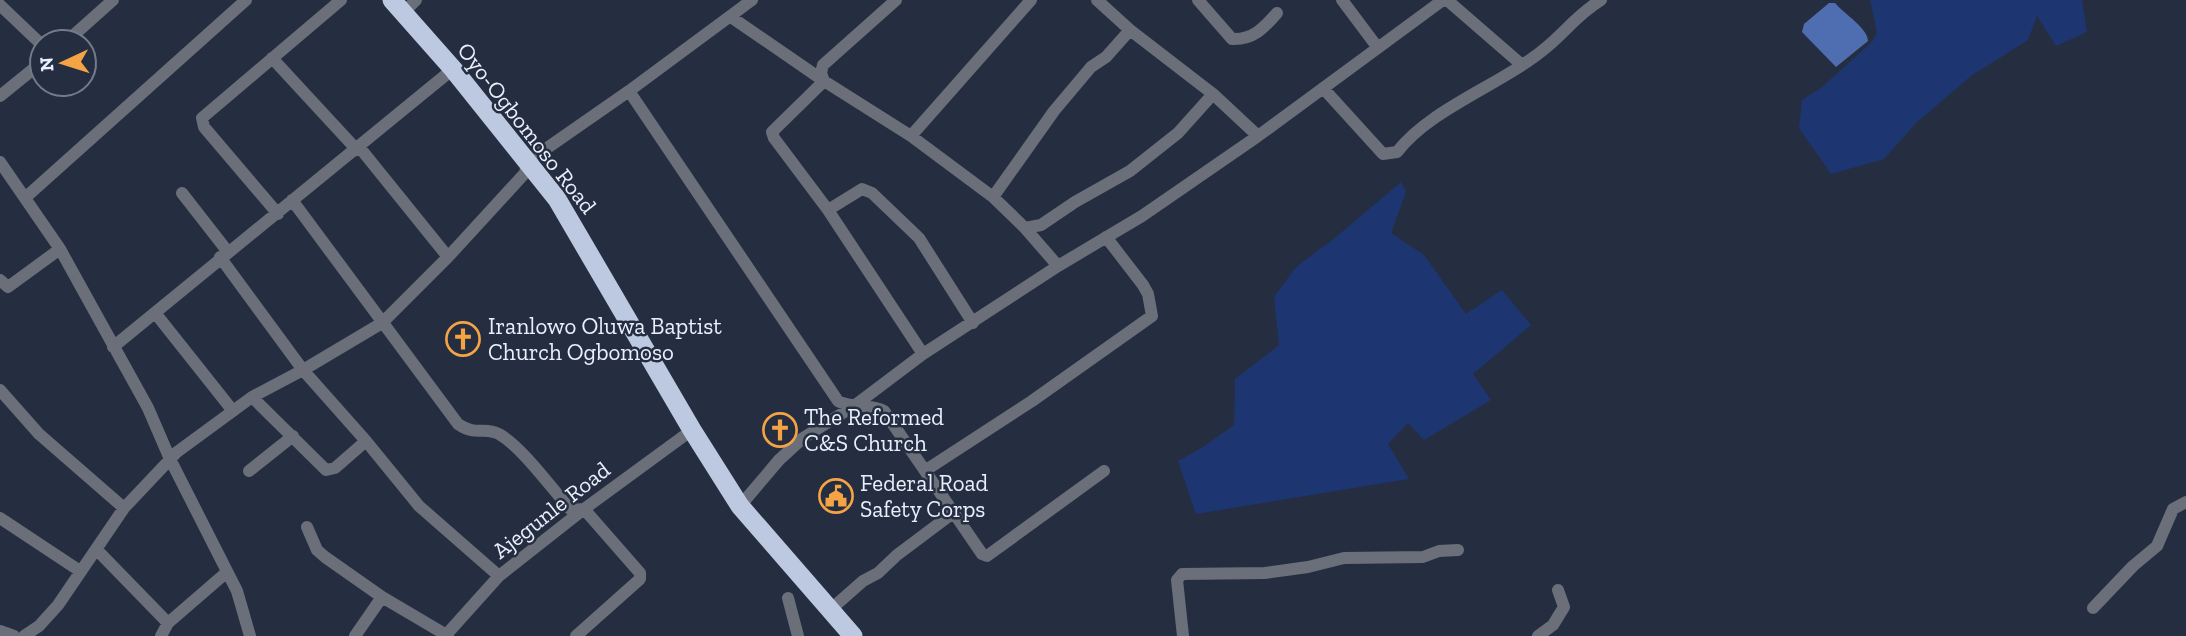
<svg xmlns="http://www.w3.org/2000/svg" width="2186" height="636" font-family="'Zilla Slab',serif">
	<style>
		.green { fill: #1d3570 }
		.water { fill: #4f6db1 }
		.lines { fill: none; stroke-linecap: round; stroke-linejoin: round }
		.minor { stroke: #6a6f79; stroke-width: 12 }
		.highway { stroke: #bdc9e1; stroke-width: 19 }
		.labels { text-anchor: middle; stroke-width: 5; stroke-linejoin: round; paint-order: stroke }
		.street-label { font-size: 23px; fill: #e9effc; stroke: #252e40 }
		.poi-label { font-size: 23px; fill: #e9effc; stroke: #252e40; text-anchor: start }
	</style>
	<rect width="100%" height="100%" fill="#252e40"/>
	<path class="green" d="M 1870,0 L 2082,0 L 2087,32 L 2056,46 L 2037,16 L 2028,40 L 1971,76 L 1916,123 L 1884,159 L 1831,174 L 1799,128 L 1802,100 L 1822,87 L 1872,42 L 1877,33 Z
		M 1401,182 L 1406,192 L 1391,233 L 1424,255 L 1466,314 L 1502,290 L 1531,325 L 1473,374 L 1491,400 L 1424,440 L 1408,423 L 1388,444 L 1409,479 L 1196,514 L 1178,461 L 1203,447 L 1234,425 L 1235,379 L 1279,345 L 1274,297 L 1296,267 L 1336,237 Z"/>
	<path class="water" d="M 1829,3 L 1835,3 C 1844,14 1868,28 1868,41 L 1836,67 L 1802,32 L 1804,24 Z"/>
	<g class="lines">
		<path class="minor" d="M 896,0 L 823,65 L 821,73 L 824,81 L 772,132 L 774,138 L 828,210 L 923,354
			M 1097,0 L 1130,30 L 1213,94 L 1258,136
			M 1198,0 L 1232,39 C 1253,40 1264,28 1277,13
			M 1342,0 L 1378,48
			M 1447,0 L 1522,65
			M 0,5 L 42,45
			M 403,13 L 416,0
			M 731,17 L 824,81 L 911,136 L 993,197 L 1025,228 L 1058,266
			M 66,42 L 113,0
			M 272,58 L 357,150 L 360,148 L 448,257
			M 1323,88 L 1383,154 L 1397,152 C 1432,107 1504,84 1548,46 C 1568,29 1577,15 1601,0
			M 629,91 L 838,401 C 852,409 869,403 884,411 L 982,554 L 987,556 L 1104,471
			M 0,96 L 42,62
			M 911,136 L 1031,0
			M 0,162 L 60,249 L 148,408 L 170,459 L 237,591 L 250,636
			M 182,193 L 228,252
			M 26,197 L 246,0
			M 993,197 L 1054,111 L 1091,67 L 1106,57 L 1130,30
			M 292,200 L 458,424 C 477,437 483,426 499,434 C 522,447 552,489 571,510 L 584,509 L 640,573 L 640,579 L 576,636
			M 828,210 L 862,189 L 872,193 L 919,238 L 973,323
			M 278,214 L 204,127 L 202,118 L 341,0
			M 1025,228 L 1041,225 L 1075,202 L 1130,171 L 1178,133 L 1213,94
			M 220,257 L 303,370 L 366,441 L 419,506 L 499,576
			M 0,280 L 8,287 L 60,249
			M 156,314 L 233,411
			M 113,347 L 453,69
			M 0,390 L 39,434 L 124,508
			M 252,397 L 326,470 L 335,468 L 366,441
			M 926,470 L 1032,401 L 1152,316 L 1148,294 L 1143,285 L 1106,237
			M 249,471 L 293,436
			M 740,506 L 779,460 L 803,438 L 854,406 L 923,354 L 1058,266 L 1142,216 L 1258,136 L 1443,0
			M 0,518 L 80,571
			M 307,527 L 317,550 L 325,557 L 382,597 L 448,636
			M 96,549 L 168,623
			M 788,598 L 798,636
			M 2093,608 L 2133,566 L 2157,546 L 2173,509 L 2186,502
			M 830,610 L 863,581 L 878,573 L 897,555 L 953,513
			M 0,631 L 14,636
			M 446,635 L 499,576 L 584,509 L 692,430
			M 24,636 L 39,626 L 58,605 L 124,508 L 177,452 L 252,397 L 303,370 L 382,323 L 448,257 L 525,173 L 527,162 L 629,91 L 752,0
			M 161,636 L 168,623 L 227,572
			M 355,636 L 382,597
			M 1183,636 L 1177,580 L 1182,574 L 1265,573 L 1308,567 L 1344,558 L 1423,557 L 1439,551 L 1458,550
			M 1538,636 L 1553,625 L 1564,607 L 1558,590"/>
		<path class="highway" d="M 392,0 L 453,69 L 557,199 L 692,430 L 740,506 L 853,636"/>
	</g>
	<defs>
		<g id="church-ring" transform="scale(1.75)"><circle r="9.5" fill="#252e40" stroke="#f4a345" stroke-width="1.5"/><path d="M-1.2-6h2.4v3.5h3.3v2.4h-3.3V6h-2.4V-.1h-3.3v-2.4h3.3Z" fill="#f4a345"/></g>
		<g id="civic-ring" transform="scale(1.75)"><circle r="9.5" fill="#252e40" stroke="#f4a345" stroke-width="1.5"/><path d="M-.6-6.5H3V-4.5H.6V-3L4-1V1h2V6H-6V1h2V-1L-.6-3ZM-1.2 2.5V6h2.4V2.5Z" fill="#f4a345"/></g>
	</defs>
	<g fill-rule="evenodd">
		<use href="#church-ring" x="463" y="339"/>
		<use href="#church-ring" x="780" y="430"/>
		<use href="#civic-ring" x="836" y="496"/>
	</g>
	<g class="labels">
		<g class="street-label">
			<text transform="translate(527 128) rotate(52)" y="8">Oyo-Ogbomoso Road</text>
			<text transform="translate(551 510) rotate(-38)" y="8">Ajegunle Road</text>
		</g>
		<g class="poi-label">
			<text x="488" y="334">Iranlowo Oluwa Baptist<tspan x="488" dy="26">Church Ogbomoso</tspan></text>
			<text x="804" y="425">The Reformed<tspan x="804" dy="26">C&amp;S Church</tspan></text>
			<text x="860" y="491">Federal Road<tspan x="860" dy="26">Safety Corps</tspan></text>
		</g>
	</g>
	<g transform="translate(63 63) rotate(266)"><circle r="33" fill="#252e40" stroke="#737b8b" stroke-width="2"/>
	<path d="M0-5L12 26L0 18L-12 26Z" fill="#f4a345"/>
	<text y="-10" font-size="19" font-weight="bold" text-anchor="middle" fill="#e9effc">N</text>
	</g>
</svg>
